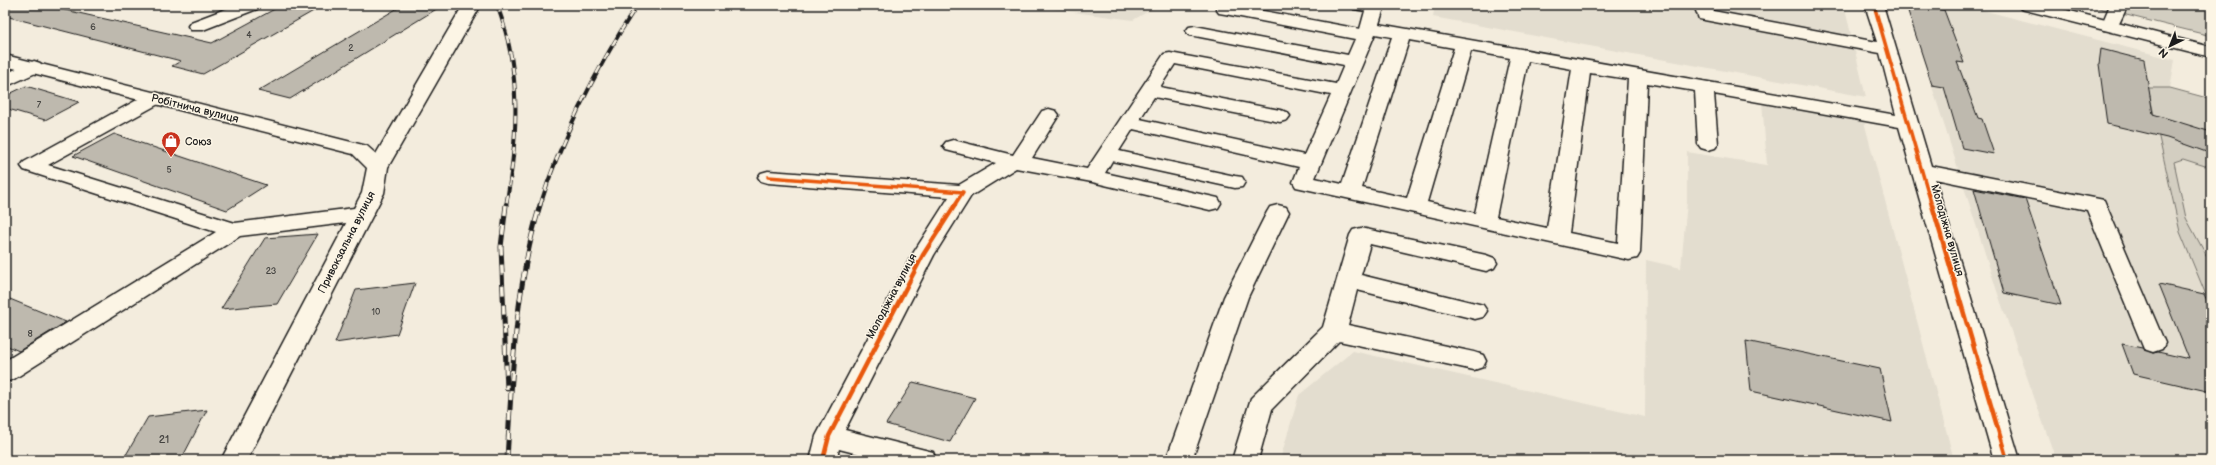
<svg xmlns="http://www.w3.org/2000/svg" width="2216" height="465" font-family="'Balsamiq Sans',sans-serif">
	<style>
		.built { fill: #e3ddcf }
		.green { fill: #d3cec1; stroke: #78756e }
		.building { fill: #beb9ae; stroke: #1c1c1c }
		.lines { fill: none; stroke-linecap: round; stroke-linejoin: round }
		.minor-casing { stroke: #1c1c1c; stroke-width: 3 }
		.major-casing { stroke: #1c1c1c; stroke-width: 3 }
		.minor { fill: #fcf5e5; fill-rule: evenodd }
		.major { fill: #fcf5e5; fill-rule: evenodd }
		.rail-far1-casing { stroke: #1c1c1c; stroke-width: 4 }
		.rail-casing { stroke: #1c1c1c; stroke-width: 5 }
		.rail-far1 { stroke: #fcf5e5; stroke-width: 2.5; stroke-dasharray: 8; stroke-linecap: butt }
		.rail { stroke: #fcf5e5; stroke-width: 3.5; stroke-dasharray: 10; stroke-linecap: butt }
		.cycleway-far1-casing { stroke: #fcf5e5; stroke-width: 5.5 }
		.cycleway-casing { stroke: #fcf5e5; stroke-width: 7 }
		.cycleway-far1 { stroke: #e8590c; stroke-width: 3.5 }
		.cycleway { stroke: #e8590c; stroke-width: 4.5 }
		.labels { text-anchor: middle; stroke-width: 3; stroke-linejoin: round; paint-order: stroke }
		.number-label { font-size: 9px; fill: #444340 }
		.street-label { font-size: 11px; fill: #1c1c1c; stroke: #fcf5e5 }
		.poi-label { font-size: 11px; fill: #1c1c1c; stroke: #fcf5e5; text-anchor: start }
		.near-number-label { font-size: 11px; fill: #444340 }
	</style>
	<rect width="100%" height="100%" fill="#f3ecdd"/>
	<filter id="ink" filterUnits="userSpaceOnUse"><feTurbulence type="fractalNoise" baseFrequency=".025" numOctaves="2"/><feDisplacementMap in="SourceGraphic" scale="8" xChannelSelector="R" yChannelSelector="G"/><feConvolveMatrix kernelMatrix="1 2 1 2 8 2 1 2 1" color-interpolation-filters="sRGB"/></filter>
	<g filter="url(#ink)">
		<path class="built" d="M 1022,5 L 1159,5 L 1133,20 Z
			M 1435,5 L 1844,5 L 1866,97 L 1433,17 Z
			M 1906,5 L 1963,5 L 2175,60 L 2170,88 L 2211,99 L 2211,460 L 2056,460 L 1997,291 Z
			M 1762,101 L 1863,118 L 1954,460 L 1280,460 L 1299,395 L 1353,351 L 1645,417 L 1646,260 L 1681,268 L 1687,201 L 1687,152 L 1767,165 Z"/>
		<path class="green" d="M 2086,5 L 2211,5 L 2211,36 Z
			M 2148,88 L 2170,88 L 2211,99 L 2211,163 L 2205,166 L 2183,159 L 2174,162 L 2186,218 L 2211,264 L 2211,307 L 2180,232 Z"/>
		<path class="building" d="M 5,5 L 43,5 L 212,43 L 282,5 L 324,5 L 203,74 L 172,66 L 181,61 L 5,16 Z
			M 403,5 L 443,5 L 290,99 L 258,91 Z
			M 1906,5 L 1944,10 L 1964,63 L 1957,62 L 1978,118 L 1982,119 L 1994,154 L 1962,148 L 1944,87 L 1932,85 Z
			M 2101,49 L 2144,60 L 2153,114 L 2211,132 L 2209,153 L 2167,138 L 2107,124 L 2099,64 Z
			M 26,86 L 79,102 L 45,120 L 5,108 L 5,96 Z
			M 114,134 L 266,185 L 227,210 L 73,156 Z
			M 1974,189 L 2025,199 L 2061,305 L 2004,293 Z
			M 318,234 L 277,304 L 221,309 L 265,238 Z
			M 415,283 L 397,334 L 335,343 L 356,290 Z
			M 2159,284 L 2204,294 L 2211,310 L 2211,392 L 2133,374 L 2122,344 L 2142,348 L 2153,353 L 2158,352 L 2189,359 Z
			M 5,297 L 66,322 L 19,351 L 5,345 Z
			M 1746,341 L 1880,369 L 1892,422 L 1751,391 Z
			M 913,382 L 975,398 L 950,442 L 886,424 Z
			M 207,410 L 181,460 L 123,460 L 148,417 Z"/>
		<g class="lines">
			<g class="minor-casing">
				<path id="minor" d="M 236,5 L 260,5 L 257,9 L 203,30 L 191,30 L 188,26 L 191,22 Z
					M 1219,5 L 1231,5 L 1360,29 L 1365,11 L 1354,9 L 1351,5 L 1381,5 L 1384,8 L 1379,24 L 1896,115 L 1880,53 L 1699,19 L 1694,5 L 1712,5 L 1713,11 L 1877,42 L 1865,5 L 1883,5 L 1931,166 L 2104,200 L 2165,343 L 2162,349 L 2153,352 L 2144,349 L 2087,210 L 1935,179 L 2020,460 L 1994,460 L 1899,127 L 1714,94 L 1718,144 L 1715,148 L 1708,150 L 1701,148 L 1698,144 L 1695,91 L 1647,83 L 1640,253 L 1637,258 L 1629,260 L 1296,187 L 1293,182 L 1299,167 L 1133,129 L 1119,151 L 1235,176 L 1242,177 L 1245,182 L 1242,187 L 1235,188 L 1112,161 L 1105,173 L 1218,198 L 1221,203 L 1218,208 L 1210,210 L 1092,182 L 1016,168 L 971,196 L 934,255 L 845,430 L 933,452 L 936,460 L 882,460 L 839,449 L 836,460 L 810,460 L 816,436 L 912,255 L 949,197 L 768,183 L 761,181 L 758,177 L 761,173 L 768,171 L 959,185 L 996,163 L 946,150 L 943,146 L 946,142 L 953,140 L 1013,155 L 1042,111 L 1049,109 L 1056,111 L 1059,115 L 1032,158 L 1087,169 L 1164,54 L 1170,53 L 1336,84 L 1344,65 L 1195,36 L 1189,35 L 1186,31 L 1189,27 L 1195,26 L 1348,55 L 1355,39 L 1225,14 L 1219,13 L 1216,9 ZM 1375,34 L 1392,37 L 1342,184 L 1315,178 ZM 1409,40 L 1454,48 L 1407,198 L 1362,188 ZM 1471,51 L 1510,58 L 1475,213 L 1427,202 ZM 1528,61 L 1572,69 L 1547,228 L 1496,217 ZM 1175,64 L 1331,95 L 1304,155 L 1140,119 L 1154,97 L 1280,122 L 1287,120 L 1290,116 L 1287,112 L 1280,110 L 1160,87 ZM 1590,73 L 1628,79 L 1618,243 L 1569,233 Z
					M 2110,5 L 2128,5 L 2116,30 L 2104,30 L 2101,26 Z
					M 34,61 L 40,63 L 43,67 L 40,71 L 5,87 L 5,74 Z
					M 155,92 L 162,94 L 165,98 L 162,102 L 48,165 L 235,223 L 362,207 L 370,209 L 373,214 L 370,219 L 362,221 L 240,236 L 14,379 L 5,382 L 5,361 L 216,232 L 24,170 L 21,166 L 24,162 L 148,94 Z
					M 1278,205 L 1286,207 L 1289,212 L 1248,297 L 1192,460 L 1166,460 L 1224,297 L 1267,212 L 1270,207 Z
					M 1361,228 L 1486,255 L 1494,258 L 1497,263 L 1494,268 L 1486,271 L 1370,244 L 1361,275 L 1475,303 L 1483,305 L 1487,311 L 1483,317 L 1475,319 L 1357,290 L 1348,325 L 1474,352 L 1483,355 L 1486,361 L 1483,367 L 1474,370 L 1339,341 L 1272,409 L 1258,460 L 1232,460 L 1251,398 L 1323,327 L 1350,235 L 1353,230 Z"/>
			</g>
			<g class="major-casing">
				<path id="major" d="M 463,5 L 481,5 L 388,167 L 384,193 L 247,460 L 221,460 L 362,193 L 367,168 L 353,154 L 5,66 L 5,55 L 367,146 L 376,154 Z
					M 2018,5 L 2047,5 L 2211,47 L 2211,57 L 2021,9 Z"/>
			</g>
			<use href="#minor" class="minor"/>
			<use href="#major" class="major"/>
			<g class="rail-far1-casing">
				<path id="rail-far1" d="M 497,5 C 522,70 518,138 506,206
					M 540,206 C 562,134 597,68 637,5"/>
			</g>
			<g class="rail-casing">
				<path id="rail" d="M 506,205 L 501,247 L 507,389
					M 507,460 C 512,374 515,288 540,205"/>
			</g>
			<use href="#rail-far1" class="rail-far1"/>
			<use href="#rail" class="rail"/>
			<g class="cycleway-far1-casing">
				<path id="cycleway-far1" d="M 1874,5 L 1932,206
					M 768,177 L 963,192 L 954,206"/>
			</g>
			<g class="cycleway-casing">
				<path id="cycleway" d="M 1932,205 L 2007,460
					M 823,460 L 829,436 L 923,255 L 955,205"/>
			</g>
			<use href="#cycleway-far1" class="cycleway-far1"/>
			<use href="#cycleway" class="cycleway"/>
		</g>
	</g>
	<defs>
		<g id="shop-pin" transform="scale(1)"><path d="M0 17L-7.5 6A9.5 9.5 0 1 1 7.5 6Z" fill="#c8321e" stroke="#fcf5e5"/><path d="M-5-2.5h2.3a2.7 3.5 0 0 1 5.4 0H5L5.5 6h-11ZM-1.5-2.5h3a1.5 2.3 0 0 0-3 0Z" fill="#fff"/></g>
	</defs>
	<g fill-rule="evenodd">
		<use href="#shop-pin" x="171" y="141"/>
	</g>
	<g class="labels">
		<g class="number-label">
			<text x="93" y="30">6</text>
			<text x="249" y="38">4</text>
			<text x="351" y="51">2</text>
			<text x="39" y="108">7</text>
			<text x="169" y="173">5</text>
			<text x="271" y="274">23</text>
			<text x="376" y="315">10</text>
			<text x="30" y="337">8</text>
		</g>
		<g class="street-label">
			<text transform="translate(195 108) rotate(14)" y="4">Робітнича вулиця</text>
			<text transform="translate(1948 230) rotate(74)" y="4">Молодіжна вулиця</text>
			<text transform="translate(346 242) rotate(-63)" y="4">Привокзальна вулиця</text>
			<text transform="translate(891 296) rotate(-62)" y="4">Молодіжна вулиця</text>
		</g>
		<g class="poi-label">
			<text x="185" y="145">Союз</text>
		</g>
		<g class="near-number-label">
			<text x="164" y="443">21</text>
		</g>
	</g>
	<rect width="2216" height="465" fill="none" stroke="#fcf5e5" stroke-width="20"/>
	<rect x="10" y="10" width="2196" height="445" fill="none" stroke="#1c1c1c" stroke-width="1.5" filter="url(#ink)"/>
	<g transform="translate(2170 46) rotate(223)" stroke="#fcf5e5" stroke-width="3" paint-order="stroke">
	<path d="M0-3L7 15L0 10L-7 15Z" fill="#1c1c1c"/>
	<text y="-6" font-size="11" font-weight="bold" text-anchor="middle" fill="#1c1c1c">N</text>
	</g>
</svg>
